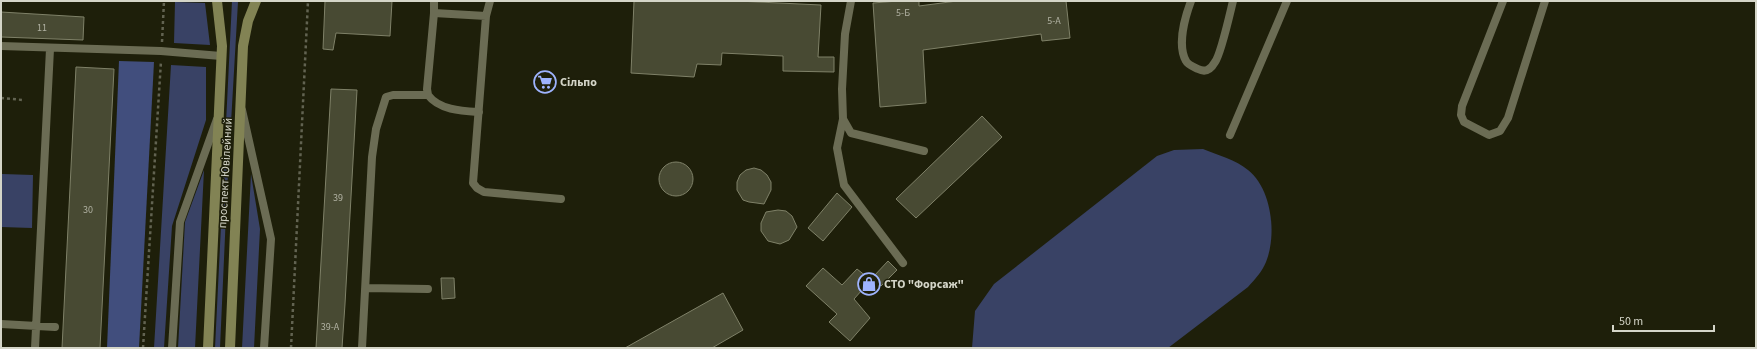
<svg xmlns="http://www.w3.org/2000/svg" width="1757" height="349" font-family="'Source Sans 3',sans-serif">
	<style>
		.green { fill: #394265 }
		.forest { fill: #414e7d }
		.building { fill: #484a33; stroke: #7f8168 }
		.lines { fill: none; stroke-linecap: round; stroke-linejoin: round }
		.path { stroke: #626351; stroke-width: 2.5; stroke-dasharray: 3 3; stroke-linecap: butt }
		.lane { stroke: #6b6c54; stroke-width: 8 }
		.secondary { stroke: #828354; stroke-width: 10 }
		.labels { text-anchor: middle; stroke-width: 3; stroke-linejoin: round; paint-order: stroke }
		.number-label { font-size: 10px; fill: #b1b2a3 }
		.poi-label { font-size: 12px; font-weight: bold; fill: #d4d5c8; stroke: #1e1f0a; text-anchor: start }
		.street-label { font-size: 12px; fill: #d4d5c8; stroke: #1e1f0a }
	</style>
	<rect width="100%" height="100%" fill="#1e1f0a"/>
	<path class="green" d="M 232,1 L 238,2 L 227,192 L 220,348 L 215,348 Z
		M 175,2 L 205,3 L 210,45 L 174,43 Z
		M 171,65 L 206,67 L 206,120 L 172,226 L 164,348 L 154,348 Z
		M 1203,149 C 1218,155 1236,160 1248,170 C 1272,189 1277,235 1266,262 C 1262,272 1255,279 1248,287 L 1168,348 L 972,348 L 975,311 L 994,284 L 1157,156 L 1174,150 Z
		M 204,170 L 195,348 L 178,348 L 185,222 Z
		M 2,174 L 33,175 L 32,228 L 1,227 Z
		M 251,174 L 260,229 L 254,348 L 242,348 Z"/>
	<path class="forest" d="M 119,61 L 154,62 L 139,348 L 107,348 Z"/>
	<path class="building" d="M 325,1 L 392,1 L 390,36 L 336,33 L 333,50 L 323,49 Z
		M 634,1 L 737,1 L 821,5 L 818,57 L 834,57 L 834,72 L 783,71 L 783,56 L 722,53 L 721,65 L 697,64 L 694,77 L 631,73 Z
		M 898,1 L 919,1 L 919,6 L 957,1 L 1066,1 L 1070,38 L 1042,41 L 1041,34 L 923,50 L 926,103 L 880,107 L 873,3 Z
		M 1,12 L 84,17 L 83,40 L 1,37 Z
		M 76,67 L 114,69 L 100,348 L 62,348 Z
		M 331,89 L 357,90 L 345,304 L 342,348 L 316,348 Z
		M 982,116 L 1002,137 L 916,218 L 896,199 Z
		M659 179a17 17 0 1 1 34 0a17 17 0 1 1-34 0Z
		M 754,168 L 761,170 L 767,175 L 771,182 L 771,190 L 764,204 L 749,202 L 743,200 L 737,190 L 737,182 L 740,175 L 746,170 Z
		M 837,193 L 852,207 L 823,241 L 808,228 Z
		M 778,210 L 786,211 L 792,216 L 797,227 L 789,240 L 780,244 L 768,241 L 761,231 L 761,223 L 766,212 Z
		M 888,261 L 897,270 L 881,286 L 873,277 Z
		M 823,268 L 842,285 L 857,269 L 871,280 L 854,299 L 870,318 L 850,341 L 829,322 L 837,314 L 806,286 Z
		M 441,278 L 454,278 L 455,298 L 442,299 Z
		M 723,293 L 743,330 L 712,348 L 625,348 Z"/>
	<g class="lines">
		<path class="path" d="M 162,42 L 164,1
			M 1,98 L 23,100
			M 143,348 L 161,61
			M 291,348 L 308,1"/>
		<path class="lane" d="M 434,1 L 434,13 L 486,16
			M 490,1 L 486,16 L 473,183 L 477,188 L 484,192 L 561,199
			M 851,1 L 845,34 L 842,89 L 843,119 L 851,133 L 924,151
			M 1191,1 C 1185,17 1177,45 1186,61 C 1188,65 1194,67 1198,69 C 1206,73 1211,69 1215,62 C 1221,54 1230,13 1233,1
			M 1503,1 L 1462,106 L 1461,115 L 1464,122 L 1489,135 L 1500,131 L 1508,118 L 1545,1
			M 1,46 L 161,51 L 221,56
			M 428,95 C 439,110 462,111 479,112
			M 242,110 L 271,239 L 264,348
			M 843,119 L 837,148 L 844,185 L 903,263
			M 1230,135 L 1287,1
			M 366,288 L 428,289
			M 1,324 L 55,327
			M 35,348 L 50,49
			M 172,348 L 180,222 L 217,119
			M 362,348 L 372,157 L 376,129 L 386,97 L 393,95 L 428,95 L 427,89 L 434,13"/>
		<path class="secondary" d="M 208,348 L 222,46 L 217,1
			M 230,348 L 243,46 L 248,21 L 256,1"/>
	</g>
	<defs>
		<g id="supermarket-ring" transform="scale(1.15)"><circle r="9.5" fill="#1e1f0a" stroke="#9eb3fd" stroke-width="1.5"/><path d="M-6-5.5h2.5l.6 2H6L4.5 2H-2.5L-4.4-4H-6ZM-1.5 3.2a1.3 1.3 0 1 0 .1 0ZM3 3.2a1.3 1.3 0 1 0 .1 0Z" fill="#9eb3fd"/></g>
		<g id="shop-ring" transform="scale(1.15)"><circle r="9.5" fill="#1e1f0a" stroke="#9eb3fd" stroke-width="1.5"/><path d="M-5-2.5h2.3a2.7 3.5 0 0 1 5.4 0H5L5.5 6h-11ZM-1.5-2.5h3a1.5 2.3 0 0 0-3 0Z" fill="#9eb3fd"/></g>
	</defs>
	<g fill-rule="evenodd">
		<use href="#supermarket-ring" x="545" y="82"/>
		<use href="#shop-ring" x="869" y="284"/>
	</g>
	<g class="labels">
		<g class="number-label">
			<text x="903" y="16">5-Б</text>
			<text x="1054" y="24">5-А</text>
			<text x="42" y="31">11</text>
			<text x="338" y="201">39</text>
			<text x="88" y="213">30</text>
			<text x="330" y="330">39-А</text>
		</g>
		<g class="poi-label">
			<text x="560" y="86">Сільпо</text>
			<text x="884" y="288">СТО "Форсаж"</text>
		</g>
		<g class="street-label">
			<text transform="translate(225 173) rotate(-87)" y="4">проспект Ювілейний</text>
		</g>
	</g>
	<rect width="1757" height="349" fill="none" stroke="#d4d5c8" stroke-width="4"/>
	<path d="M1613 325v6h101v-6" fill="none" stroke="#d4d5c8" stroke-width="2"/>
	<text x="1619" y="325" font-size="12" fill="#d4d5c8" stroke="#1e1f0a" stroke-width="3" paint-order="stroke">50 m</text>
</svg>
